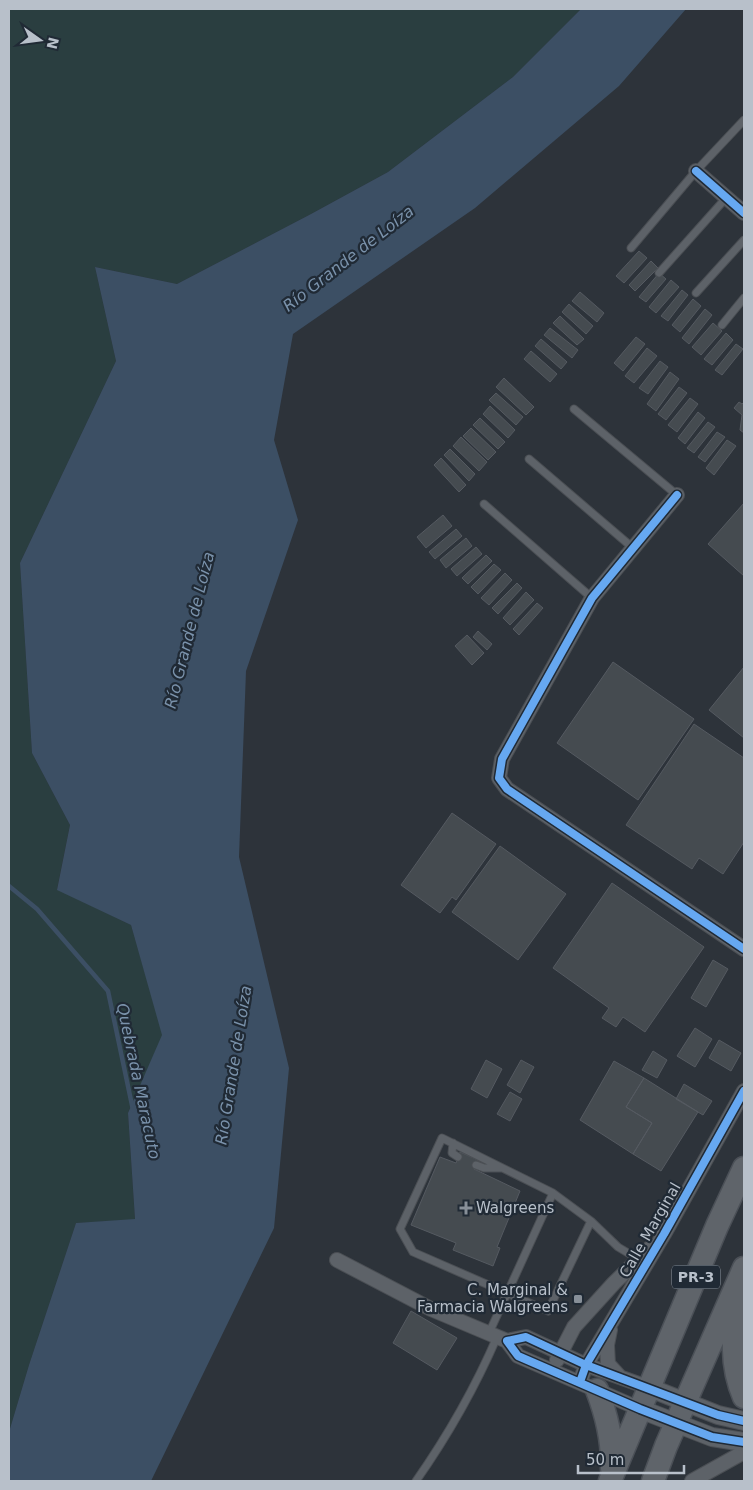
<svg xmlns="http://www.w3.org/2000/svg" width="753" height="1490" font-family="'DejaVu Sans',sans-serif">
	<style>
		.green { fill: #2a3e40 }
		.water { fill: #3c4f64 }
		.lines { fill: none; stroke-linecap: round; stroke-linejoin: round }
		.stream { stroke: #3c4f64; stroke-width: 4.5 }
		.building { fill: #454b50; stroke: #555a61 }
		.service-casing { stroke: #4b4f54; stroke-width: 9 }
		.minor-casing { stroke: #4b4f54; stroke-width: 16 }
		.tertiary-casing { stroke: #4b4f54; stroke-width: 20 }
		.primary-casing { stroke: #4b5057; stroke-width: 25 }
		.service { stroke: #5d6268; stroke-width: 7 }
		.minor { stroke: #5d6268; stroke-width: 14 }
		.tertiary { stroke: #5d6268; stroke-width: 18 }
		.primary { stroke: #5f646a; stroke-width: 22 }
		.cycleway-casing { stroke: #202a35; stroke-width: 11 }
		.cycleway { stroke: #66a8f1; stroke-width: 8 }
		.poi-dot { fill: #878f98; stroke: #202a35; stroke-width: 2 }
		.labels { text-anchor: middle; stroke-width: 4.5; stroke-linejoin: round; paint-order: stroke }
		.shield { fill: #202a35; stroke: #8a939d; stroke-width: 1 }
		.shield-label { font-size: 14px; font-weight: bold; fill: #b8c0ca }
		.poi-label { font-size: 15px; fill: #b8c0ca; stroke: #202a35; text-anchor: start }
		.street-label { font-size: 15px; fill: #b8c0ca; stroke: #202a35 }
		.water-label { font-size: 16px; font-style: italic; fill: #7a92ab; stroke: #202a35 }
	</style>
	<rect width="100%" height="100%" fill="#2d333a"/>
	<path class="green" d="M 9,9 L 581,9 L 513,77 L 388,172 L 311,214 L 177,284 L 95,267 L 116,361 L 20,563 L 32,753 L 70,825 L 57,889 L 131,925 L 163,1035 L 128,1113 L 135,1220 L 76,1223 L 29,1365 L 9,1432 Z"/>
	<path class="water" d="M 581,9 L 686,9 L 619,86 L 475,208 L 293,334 L 274,440 L 298,520 L 246,671 L 239,857 L 289,1068 L 274,1228 L 151,1481 L 9,1481 L 9,1432 L 29,1365 L 76,1223 L 135,1219 L 128,1113 L 162,1035 L 131,925 L 57,890 L 70,825 L 32,753 L 20,563 L 116,361 L 95,267 L 177,284 L 311,214 L 388,172 L 513,77 Z"/>
	<g class="lines">
		<path class="stream" d="M 9,886 L 37,909 L 108,991 L 133,1110"/>
	</g>
	<path class="building" d="M 639,251 L 647,258 L 624,283 L 616,276 Z
		M 651,261 L 658,268 L 635,291 L 629,285 Z
		M 659,273 L 666,279 L 646,302 L 639,297 Z
		M 671,280 L 679,287 L 656,313 L 649,307 Z
		M 682,290 L 688,295 L 668,321 L 661,316 Z
		M 580,292 L 604,313 L 597,322 L 572,301 Z
		M 693,299 L 701,306 L 680,332 L 672,325 Z
		M 569,304 L 593,326 L 586,334 L 562,312 Z
		M 705,309 L 712,315 L 689,344 L 682,338 Z
		M 560,316 L 584,339 L 577,345 L 553,323 Z
		M 713,323 L 722,331 L 701,355 L 692,347 Z
		M 550,328 L 578,350 L 572,358 L 544,335 Z
		M 726,333 L 733,340 L 712,365 L 704,359 Z
		M 636,337 L 645,344 L 623,371 L 614,363 Z
		M 541,339 L 567,362 L 561,369 L 535,346 Z
		M 736,344 L 743,349 L 722,375 L 715,370 Z
		M 647,348 L 657,356 L 634,383 L 625,376 Z
		M 531,351 L 557,374 L 550,382 L 524,359 Z
		M 660,361 L 668,367 L 648,394 L 639,388 Z
		M 670,372 L 679,379 L 656,411 L 647,404 Z
		M 504,378 L 534,407 L 526,415 L 496,387 Z
		M 679,387 L 687,393 L 666,420 L 658,414 Z
		M 496,393 L 523,417 L 516,425 L 489,400 Z
		M 690,398 L 698,404 L 677,432 L 668,425 Z
		M 739,402 L 742,404 L 744,402 L 744,433 L 740,430 L 742,415 L 734,408 Z
		M 490,406 L 515,430 L 508,438 L 483,414 Z
		M 698,412 L 705,418 L 685,444 L 678,438 Z
		M 480,418 L 505,442 L 498,449 L 473,425 Z
		M 708,422 L 715,427 L 694,453 L 687,448 Z
		M 471,428 L 496,452 L 488,460 L 463,436 Z
		M 717,432 L 725,437 L 705,462 L 698,457 Z
		M 461,437 L 487,462 L 479,471 L 453,446 Z
		M 727,440 L 736,446 L 714,475 L 706,468 Z
		M 450,449 L 475,474 L 469,481 L 444,455 Z
		M 441,458 L 466,485 L 459,492 L 434,465 Z
		M 744,503 L 744,576 L 708,544 Z
		M 443,515 L 452,526 L 426,548 L 417,537 Z
		M 456,529 L 462,536 L 435,559 L 429,552 Z
		M 466,538 L 472,546 L 446,568 L 440,560 Z
		M 476,547 L 482,554 L 457,576 L 451,569 Z
		M 486,555 L 492,561 L 468,584 L 462,578 Z
		M 494,564 L 501,570 L 478,594 L 471,587 Z
		M 505,573 L 512,580 L 489,605 L 481,598 Z
		M 517,583 L 522,588 L 498,614 L 492,608 Z
		M 526,592 L 534,600 L 510,625 L 503,618 Z
		M 537,603 L 543,608 L 519,635 L 513,629 Z
		M 478,631 L 492,644 L 487,650 L 473,637 Z
		M 467,635 L 484,653 L 472,665 L 455,646 Z
		M 613,662 L 694,719 L 638,800 L 557,743 Z
		M 744,667 L 744,738 L 709,710 Z
		M 694,724 L 744,758 L 744,842 L 723,874 L 699,858 L 692,869 L 626,825 Z
		M 452,813 L 496,844 L 456,900 L 452,897 L 440,913 L 401,885 Z
		M 500,846 L 566,894 L 518,960 L 452,912 Z
		M 612,883 L 704,947 L 645,1032 L 623,1017 L 616,1027 L 602,1018 L 609,1008 L 553,968 Z
		M 713,960 L 728,969 L 706,1007 L 691,998 Z
		M 695,1028 L 712,1039 L 695,1067 L 677,1056 Z
		M 719,1040 L 741,1053 L 731,1071 L 709,1058 Z
		M 653,1051 L 667,1060 L 657,1078 L 642,1070 Z
		M 486,1060 L 502,1069 L 487,1098 L 471,1089 Z
		M 521,1060 L 534,1067 L 520,1093 L 507,1085 Z
		M 614,1061 L 644,1078 L 626,1107 L 652,1123 L 633,1154 L 580,1120 Z
		M 644,1078 L 698,1112 L 661,1171 L 633,1154 L 652,1123 L 626,1107 Z
		M 684,1084 L 712,1101 L 703,1115 L 676,1099 Z
		M 510,1092 L 522,1099 L 510,1121 L 497,1114 Z
		M 460,1152 L 478,1160 L 474,1169 L 520,1191 L 497,1247 L 500,1248 L 493,1266 L 453,1250 L 456,1243 L 411,1225 L 440,1157 L 456,1163 Z
		M 411,1311 L 457,1338 L 437,1370 L 393,1343 Z"/>
	<g class="lines">
		<g class="service-casing">
			<path id="service" d="M 631,248 L 696,171 L 744,120
				M 659,273 L 726,198
				M 696,293 L 744,240
				M 722,325 L 744,298
				M 574,409 L 677,495
				M 529,459 L 633,548
				M 484,504 L 592,598
				M 453,1143 L 452,1153 L 458,1157
				M 476,1165 L 484,1168 L 500,1168
				M 591,1221 L 548,1311 L 413,1252 L 400,1229 L 442,1138 L 553,1193 L 591,1221 L 618,1247 L 638,1259
				M 489,1333 L 553,1193
				M 416,1481 C 449,1434 474,1390 497,1337"/>
		</g>
		<g class="minor-casing">
			<path id="minor" d="M 696,171 L 744,213
				M 677,495 L 592,598 L 502,759 L 499,778 L 507,789 L 744,949
				M 337,1260 L 431,1309 L 507,1341
				M 610,1330 L 607,1345 L 608,1364 L 619,1376
				M 557,1360 L 574,1327 L 614,1283 L 651,1247
				M 580,1382 L 586,1365 L 664,1234 L 744,1091
				M 640,1409 L 518,1356 L 507,1341 L 526,1337 L 586,1365 L 650,1388
				M 692,1481 L 744,1452"/>
		</g>
		<g class="tertiary-casing">
			<path id="tertiary" d="M 650,1388 L 718,1415 L 744,1421
				M 640,1409 L 712,1437 L 744,1442"/>
		</g>
		<g class="primary-casing">
			<path id="primary" d="M 738,1299 C 733,1333 730,1365 744,1397
				M 597,1390 C 607,1416 613,1441 612,1469
				M 610,1481 L 717,1226 L 744,1168
				M 653,1481 L 666,1446 L 744,1268"/>
		</g>
		<use href="#service" class="service"/>
		<use href="#minor" class="minor"/>
		<use href="#tertiary" class="tertiary"/>
		<use href="#primary" class="primary"/>
		<g class="cycleway-casing">
			<path id="cycleway" d="M 696,171 L 744,213
				M 677,495 L 592,598 L 502,759 L 499,778 L 507,789 L 744,949
				M 580,1382 L 586,1365 L 664,1234 L 744,1091
				M 744,1421 L 718,1415 L 586,1365 L 526,1337 L 507,1341 L 518,1356 L 640,1409 L 712,1437 L 744,1442"/>
		</g>
		<use href="#cycleway" class="cycleway"/>
	</g>
	<g class="poi-dot">
		<path d="M463.5 1200.5h5v5h5v5h-5v5h-5v-5h-5v-5h5z"/>
		<rect x="573" y="1294" width="10" height="10" rx="2.5"/>
	</g>
	<g class="labels">
		<rect class="shield" x="672" y="1265.5" width="48" height="23" rx="4"/>
		<g class="shield-label">
			<text x="696" y="1282">PR-3</text>
		</g>
		<g class="poi-label">
			<text x="476" y="1213">Walgreens</text>
			<text x="568" y="1295" text-anchor="end">C. Marginal &amp;<tspan x="568" dy="17">Farmacia Walgreens</tspan></text>
		</g>
		<g class="street-label">
			<text transform="translate(650 1230) rotate(-60)" y="5">Calle Marginal</text>
		</g>
		<g class="water-label">
			<text transform="translate(348 258) rotate(-38)" y="6">Río Grande de Loíza</text>
			<text transform="translate(189 630) rotate(-76)" y="6">Río Grande de Loíza</text>
			<text transform="translate(233 1065) rotate(-81)" y="6">Río Grande de Loíza</text>
			<text transform="translate(139 1081) rotate(78)" y="6">Quebrada Maracuto</text>
		</g>
	</g>
	<rect width="753" height="1490" fill="none" stroke="#b8c0ca" stroke-width="20"/>
	<g transform="translate(40 40) rotate(104)" stroke="#202a35" stroke-width="4" paint-order="stroke">
	<path d="M0-4L9 19L0 12L-9 19Z" fill="#b8c0ca"/>
	<text y="-8" font-size="14" font-weight="bold" text-anchor="middle" fill="#b8c0ca">N</text>
	</g>
	<path d="M578 1465v8h106v-8" fill="none" stroke="#b8c0ca" stroke-width="2.5"/>
	<text x="586" y="1465" font-size="15" fill="#b8c0ca" stroke="#202a35" stroke-width="4" paint-order="stroke">50 m</text>
</svg>
